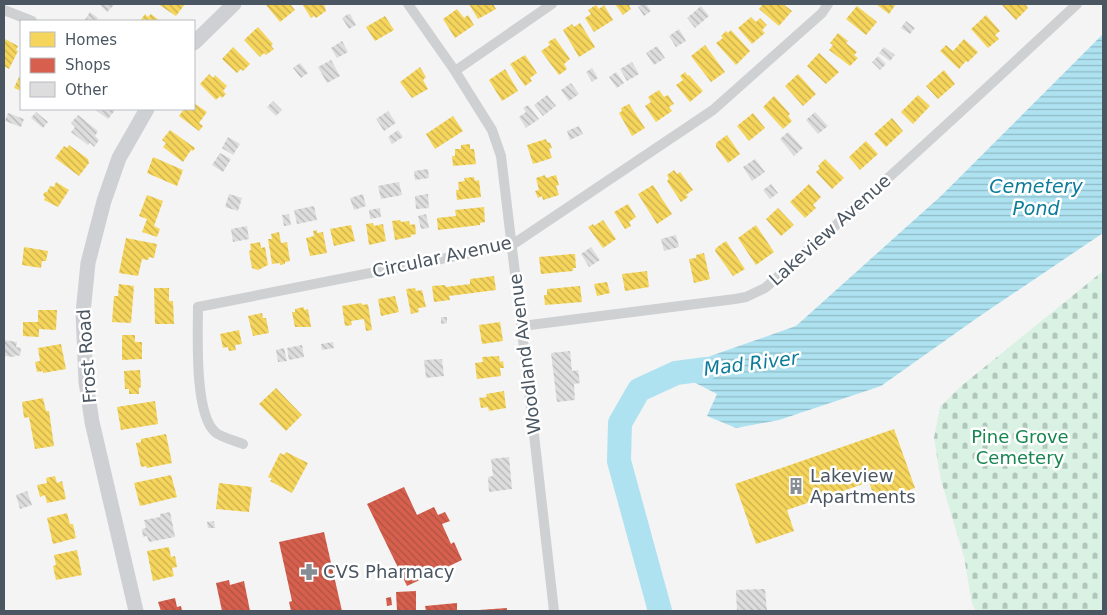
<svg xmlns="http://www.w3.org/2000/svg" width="1107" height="615" font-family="'DejaVu Sans',sans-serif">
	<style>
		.cemetery { fill: url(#cemetery-stones) }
		.water { fill: url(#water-rules) }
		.homes { fill: url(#homes-back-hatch) }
		.shops { fill: url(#shops-back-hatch) }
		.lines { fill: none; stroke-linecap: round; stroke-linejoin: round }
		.river { stroke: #aee2f0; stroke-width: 24 }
		.building { fill: url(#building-back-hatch) }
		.minor { stroke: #ced0d2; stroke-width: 10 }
		.secondary { stroke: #ced0d4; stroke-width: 15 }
		.labels { text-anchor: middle; stroke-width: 5; stroke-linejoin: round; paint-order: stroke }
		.street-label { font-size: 18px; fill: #4a5661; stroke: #fff }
		.park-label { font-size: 18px; fill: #17864f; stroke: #fff }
		.poi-label { font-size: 18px; fill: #4a5661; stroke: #fff; text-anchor: start }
		.water-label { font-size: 19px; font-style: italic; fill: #0c7c9b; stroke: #fff }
	</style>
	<defs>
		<pattern id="cemetery-stones" width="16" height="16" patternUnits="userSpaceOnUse" patternTransform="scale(1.25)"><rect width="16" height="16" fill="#d9f2e3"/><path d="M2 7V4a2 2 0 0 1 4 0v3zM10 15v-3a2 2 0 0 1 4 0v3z" fill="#b2c7bb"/></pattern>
		<pattern id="water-rules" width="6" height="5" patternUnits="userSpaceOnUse" patternTransform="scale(1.25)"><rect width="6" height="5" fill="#aee2f0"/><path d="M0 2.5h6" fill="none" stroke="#90bac6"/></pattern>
		<pattern id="homes-back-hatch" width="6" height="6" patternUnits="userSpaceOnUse" patternTransform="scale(1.25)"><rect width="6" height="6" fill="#f6d55c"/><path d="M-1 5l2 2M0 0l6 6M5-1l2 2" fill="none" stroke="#c9b04f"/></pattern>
		<pattern id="shops-back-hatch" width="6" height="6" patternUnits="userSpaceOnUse" patternTransform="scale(1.25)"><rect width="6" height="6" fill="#d6604d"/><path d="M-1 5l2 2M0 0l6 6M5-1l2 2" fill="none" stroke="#b05243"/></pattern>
		<pattern id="building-back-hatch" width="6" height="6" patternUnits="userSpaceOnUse" patternTransform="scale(1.25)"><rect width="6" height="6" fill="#ddddde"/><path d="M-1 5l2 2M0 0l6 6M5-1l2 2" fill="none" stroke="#b5b6b7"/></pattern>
	</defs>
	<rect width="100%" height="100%" fill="#f4f4f4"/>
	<path class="cemetery" d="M 1103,271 L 1103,611 L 976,611 L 972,604 L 964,557 L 941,480 L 934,438 L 940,407 L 960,387 Z"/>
	<path class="water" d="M 1103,34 L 1103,233 L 977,318 L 881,386 L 779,420 L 736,428 L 707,416 L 717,394 L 676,373 L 679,367 L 796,326 L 942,195 Z"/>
	<path class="homes" d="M 158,4 L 185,4 L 176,16 Z
		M 267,4 L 290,4 L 295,10 L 280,22 L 266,5 Z
		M 302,4 L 324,4 L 326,11 L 316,18 L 314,16 L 311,18 Z
		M 469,4 L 493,4 L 496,9 L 478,19 Z
		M 615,4 L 632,4 L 629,6 L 631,9 L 623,15 Z
		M 763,4 L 783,4 L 792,11 L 779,26 L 759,9 Z
		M 876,4 L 896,4 L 889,14 Z
		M 1001,4 L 1025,4 L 1028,8 L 1016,20 Z
		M 596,5 L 599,9 L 604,5 L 613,20 L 594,32 L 585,18 L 591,14 L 588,10 Z
		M 857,6 L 877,22 L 866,35 L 846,19 Z
		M 457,9 L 464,18 L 468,15 L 474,25 L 455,38 L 443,19 Z
		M 145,14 L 148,17 L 151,14 L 160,21 L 140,21 Z
		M 986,15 L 1000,31 L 995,35 L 999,39 L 988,48 L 971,29 Z
		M 385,16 L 394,30 L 375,41 L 366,27 Z
		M 751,17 L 756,22 L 760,18 L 767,25 L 762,30 L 765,33 L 752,44 L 738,28 Z
		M 580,23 L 595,47 L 579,57 L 563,30 L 572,24 L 574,27 Z
		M 258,27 L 273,44 L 271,46 L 274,49 L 266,55 L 264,53 L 260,57 L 244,40 Z
		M 731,30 L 750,51 L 736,65 L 716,43 L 723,38 L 721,36 L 726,31 L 728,33 Z
		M 838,33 L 848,41 L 846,43 L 857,52 L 854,55 L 858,58 L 850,66 L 829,50 L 833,45 L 830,43 Z
		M 555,38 L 570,59 L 564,64 L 567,69 L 559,75 L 541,51 L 550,45 L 548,42 Z
		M 5,39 L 18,46 L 16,50 L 18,51 L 9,69 L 4,66 L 4,42 Z
		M 964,39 L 978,52 L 968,62 L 966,61 L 959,69 L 940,51 L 946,45 L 953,51 Z
		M 705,45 L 725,72 L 711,82 L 691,56 Z
		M 233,47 L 250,64 L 243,71 L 241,69 L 237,73 L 222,59 Z
		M 819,53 L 839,72 L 826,84 L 807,66 Z
		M 525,55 L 537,73 L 530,78 L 532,81 L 525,86 L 510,64 Z
		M 420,67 L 426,77 L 423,80 L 428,89 L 412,98 L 400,82 Z
		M 505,69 L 518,91 L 502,101 L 489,80 Z
		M 944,70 L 955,84 L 938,99 L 926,86 Z
		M 685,72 L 688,76 L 689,75 L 703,91 L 690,102 L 676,85 L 683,80 L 680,76 Z
		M 209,74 L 213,78 L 215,75 L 227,86 L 223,91 L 226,94 L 222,98 L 220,96 L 216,100 L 200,84 Z
		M 798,74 L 816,94 L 803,106 L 785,86 Z
		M 19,77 L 21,78 L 21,91 L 14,88 Z
		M 659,90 L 664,97 L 668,95 L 674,104 L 669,107 L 672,111 L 656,122 L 645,106 L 651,102 L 648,97 Z
		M 918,95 L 930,106 L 913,124 L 901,112 Z
		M 774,96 L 790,114 L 788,116 L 792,121 L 783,129 L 763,107 Z
		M 194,103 L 207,112 L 199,123 L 203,126 L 199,131 L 179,116 L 184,109 L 194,109 Z
		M 629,104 L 645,128 L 632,136 L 619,113 L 622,111 L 621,108 Z
		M 753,113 L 765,128 L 749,141 L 737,126 Z
		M 453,116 L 463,131 L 435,149 L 426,134 Z
		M 892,118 L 903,131 L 886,147 L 874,134 Z
		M 170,130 L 195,148 L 193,151 L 191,150 L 183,162 L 163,147 L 166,143 L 162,140 Z
		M 727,135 L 740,154 L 728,163 L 716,147 L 716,143 Z
		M 546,139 L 547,142 L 550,143 L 552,148 L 549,149 L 552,158 L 533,164 L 527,145 Z
		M 866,141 L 878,154 L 860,170 L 849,157 Z
		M 470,144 L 470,149 L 474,149 L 476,164 L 453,166 L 452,156 L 455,156 L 455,149 L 461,149 L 461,145 Z
		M 69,145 L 88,159 L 89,163 L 79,176 L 55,158 L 64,146 L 67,148 Z
		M 153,157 L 183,170 L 177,186 L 147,173 Z
		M 825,159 L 844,178 L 832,189 L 816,172 L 820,168 L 818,166 Z
		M 674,170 L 677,174 L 680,172 L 693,190 L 686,195 L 688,197 L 681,202 L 667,181 L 669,179 L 667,175 Z
		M 545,175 L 546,178 L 556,175 L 559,185 L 556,186 L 559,195 L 543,200 L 542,196 L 538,198 L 535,191 L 539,190 L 536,178 Z
		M 474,177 L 475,181 L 479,180 L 481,197 L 457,200 L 456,190 L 459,190 L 458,182 L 465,181 L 464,178 Z
		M 56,182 L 69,190 L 58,207 L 44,200 L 45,197 L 43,195 L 45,192 L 47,192 L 50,186 L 54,187 Z
		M 809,184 L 821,197 L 813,205 L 816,208 L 805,218 L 790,202 Z
		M 653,185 L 672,214 L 657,224 L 638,194 Z
		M 147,195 L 163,201 L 154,226 L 160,229 L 157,237 L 142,232 L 147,219 L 139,216 Z
		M 628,204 L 636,217 L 629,222 L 631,226 L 625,229 L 614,212 Z
		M 484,207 L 485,222 L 480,223 L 480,225 L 438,230 L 437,218 L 456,216 L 455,210 Z
		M 778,208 L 794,225 L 781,236 L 766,219 Z
		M 400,220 L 401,222 L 409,221 L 410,225 L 415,224 L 416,234 L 411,235 L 411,237 L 395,240 L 392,221 Z
		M 603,220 L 616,239 L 603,248 L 588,227 L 593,224 L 594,226 Z
		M 373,223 L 374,226 L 383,224 L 386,241 L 369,245 L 366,224 Z
		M 351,225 L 355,241 L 334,246 L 330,229 Z
		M 756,225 L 774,252 L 756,265 L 738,238 Z
		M 317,230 L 317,233 L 323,232 L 327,253 L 310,256 L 306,238 L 314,236 L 313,231 Z
		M 279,232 L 281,243 L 287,242 L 290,261 L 285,262 L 285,264 L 280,265 L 280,263 L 272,264 L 268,239 L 272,239 L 271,234 Z
		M 126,238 L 157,244 L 154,258 L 149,257 L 148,260 L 142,259 L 138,276 L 119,273 Z
		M 726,241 L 745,269 L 733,276 L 715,251 L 716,248 Z
		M 260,242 L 261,248 L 265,247 L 268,265 L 258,270 L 252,268 L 249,251 L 251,250 L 250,244 Z
		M 24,247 L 48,251 L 46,261 L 42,261 L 41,268 L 22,265 Z
		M 704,253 L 710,279 L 694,283 L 689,259 L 696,258 L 696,255 Z
		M 572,254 L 575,254 L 576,268 L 573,268 L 573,271 L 541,274 L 539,257 Z
		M 647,271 L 649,287 L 625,291 L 622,274 Z
		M 494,276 L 496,290 L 449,296 L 450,300 L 434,302 L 432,286 L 445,285 L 446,287 L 470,284 L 470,279 Z
		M 607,282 L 610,293 L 597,296 L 594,284 Z
		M 119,284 L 134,286 L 131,323 L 112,322 L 114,296 L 118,296 Z
		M 580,286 L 582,302 L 545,305 L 544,295 L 547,295 L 547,289 Z
		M 154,288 L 169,288 L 169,301 L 173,301 L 174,324 L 155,324 Z
		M 415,288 L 416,291 L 422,290 L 426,307 L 418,308 L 419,312 L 411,314 L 406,289 Z
		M 395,296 L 399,312 L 381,316 L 378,299 Z
		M 361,303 L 363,305 L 368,304 L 372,330 L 366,331 L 364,319 L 351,321 L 352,325 L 345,326 L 342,306 Z
		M 304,307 L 304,310 L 308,309 L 311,327 L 295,327 L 292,312 L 295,312 L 295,309 Z
		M 38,310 L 57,310 L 56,330 L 39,329 L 39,337 L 23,336 L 23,322 L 38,322 Z
		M 262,313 L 263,318 L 266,318 L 269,333 L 253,336 L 248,316 Z
		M 500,322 L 503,341 L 482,344 L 479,325 Z
		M 239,330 L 242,344 L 235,345 L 236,350 L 229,351 L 228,347 L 223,348 L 220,334 Z
		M 122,335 L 135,335 L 135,342 L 142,342 L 142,359 L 122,360 Z
		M 61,344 L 66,369 L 43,373 L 43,371 L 37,372 L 35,362 L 40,361 L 38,348 Z
		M 499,356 L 500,362 L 503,361 L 504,368 L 500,368 L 501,376 L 477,379 L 475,363 L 483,362 L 482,357 Z
		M 140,370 L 141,387 L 139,388 L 139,394 L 129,394 L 129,389 L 125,389 L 124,371 Z
		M 276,388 L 302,415 L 286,431 L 259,404 Z
		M 504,391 L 506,408 L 489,411 L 488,407 L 481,408 L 479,398 L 487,397 L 486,394 Z
		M 43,398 L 46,411 L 49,411 L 54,446 L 35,449 L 29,417 L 24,418 L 22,402 Z
		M 155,401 L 158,424 L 121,430 L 117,407 Z
		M 894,429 L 915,488 L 876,502 L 869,482 L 787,510 L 794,531 L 756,544 L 735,484 Z
		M 166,434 L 172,463 L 147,468 L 146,466 L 141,467 L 136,443 L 141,442 L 141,439 Z
		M 286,452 L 308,463 L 292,493 L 270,481 L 272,479 L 268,477 L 280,453 L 284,455 Z
		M 171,475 L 177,497 L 140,506 L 134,483 Z
		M 55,476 L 57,483 L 62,481 L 66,499 L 47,503 L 45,495 L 40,497 L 37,485 L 47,483 L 46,478 Z
		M 219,483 L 252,487 L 249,512 L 216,509 Z
		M 67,513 L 70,524 L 73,524 L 76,538 L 53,544 L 47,518 Z
		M 169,547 L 171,557 L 175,556 L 177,567 L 172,568 L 174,576 L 153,581 L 147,551 Z
		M 77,550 L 82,575 L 56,580 L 53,566 L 56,565 L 54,555 Z"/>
	<path class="shops" d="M 404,487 L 417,515 L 434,507 L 438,515 L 445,512 L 450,521 L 442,524 L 451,544 L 454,542 L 462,560 L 407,586 L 367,504 Z
		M 324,532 L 342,611 L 291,611 L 289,602 L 292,601 L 279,542 Z
		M 229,580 L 230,585 L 244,581 L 250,611 L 222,611 L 216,583 Z
		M 416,591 L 416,611 L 397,611 L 396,592 Z
		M 391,597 L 392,605 L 387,606 L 386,598 Z
		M 175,598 L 177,607 L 181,606 L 182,611 L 161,611 L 158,602 Z
		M 457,603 L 457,611 L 426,611 L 425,606 Z
		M 507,608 L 507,611 L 479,611 L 479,610 Z"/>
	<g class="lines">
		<path class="river" d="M 660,611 L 619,461 L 620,423 L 639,390 L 676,373 L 706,369"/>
	</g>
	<path class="building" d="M 99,4 L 115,4 L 107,12 Z
		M 642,4 L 646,4 L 651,11 L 644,16 L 638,7 Z
		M 701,6 L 709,16 L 695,28 L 687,18 Z
		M 90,12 L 98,18 L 96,21 L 84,21 Z
		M 348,14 L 350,14 L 356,25 L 349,29 L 342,18 Z
		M 906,21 L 915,28 L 910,34 L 901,28 Z
		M 679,29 L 686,41 L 676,47 L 669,36 Z
		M 342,41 L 348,52 L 337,58 L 331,48 Z
		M 657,46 L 665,58 L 654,65 L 646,53 Z
		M 884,47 L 895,55 L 890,61 L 879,53 Z
		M 878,56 L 886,64 L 880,70 L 872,62 Z
		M 331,60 L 340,76 L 327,83 L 318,67 Z
		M 632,62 L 639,74 L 627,81 L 620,69 Z
		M 300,63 L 308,73 L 301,78 L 293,68 Z
		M 592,68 L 598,78 L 592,82 L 586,72 Z
		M 616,72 L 624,83 L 617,88 L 609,77 Z
		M 571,83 L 579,94 L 569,101 L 561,90 Z
		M 547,95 L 556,106 L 543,116 L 534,105 Z
		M 273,101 L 282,110 L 276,116 L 267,107 Z
		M 528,105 L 539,119 L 526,128 L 519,117 L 526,112 L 523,108 Z
		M 94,109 L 113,109 L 115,110 L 108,119 Z
		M 388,111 L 396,123 L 384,131 L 376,119 Z
		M 36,112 L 48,122 L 43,128 L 31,118 Z
		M 815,112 L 828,126 L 818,134 L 806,120 Z
		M 8,113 L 24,119 L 21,127 L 5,121 Z
		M 78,115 L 98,131 L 95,136 L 99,140 L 94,147 L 90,143 L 88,145 L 71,132 L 75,127 L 71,123 Z
		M 579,126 L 583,134 L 570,140 L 567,131 Z
		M 398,130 L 403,137 L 392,144 L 388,137 Z
		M 788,132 L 803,148 L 794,156 L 780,139 Z
		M 228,137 L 240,144 L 233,155 L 222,148 Z
		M 220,153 L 231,159 L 223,172 L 212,165 Z
		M 755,159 L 765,172 L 752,181 L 743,167 Z
		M 428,169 L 429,178 L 415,180 L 414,171 Z
		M 399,182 L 402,195 L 381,199 L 378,186 Z
		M 771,184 L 778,193 L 770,199 L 763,190 Z
		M 229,194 L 242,198 L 238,211 L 225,207 Z
		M 363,194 L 366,206 L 354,210 L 350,198 Z
		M 428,194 L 429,208 L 416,209 L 415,196 Z
		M 314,206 L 317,220 L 297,224 L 294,210 Z
		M 380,208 L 381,217 L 370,219 L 369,210 Z
		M 289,214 L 291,225 L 284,226 L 282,215 Z
		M 426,214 L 429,228 L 421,229 L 418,216 Z
		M 247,226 L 249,239 L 233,242 L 231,229 Z
		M 676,235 L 679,247 L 664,251 L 661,239 Z
		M 591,247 L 600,260 L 589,267 L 581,254 Z
		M 441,317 L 447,317 L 447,323 L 441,324 Z
		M 4,340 L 17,342 L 16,347 L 21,348 L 20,356 L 15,355 L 15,357 L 4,356 Z
		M 333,342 L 334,348 L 322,350 L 321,344 Z
		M 302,345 L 304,357 L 289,360 L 287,348 Z
		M 284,348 L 287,361 L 278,362 L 276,350 Z
		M 570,351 L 572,371 L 578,370 L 580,383 L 574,384 L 575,400 L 557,402 L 551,353 Z
		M 442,359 L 444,376 L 426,378 L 424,360 Z
		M 509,457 L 512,489 L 489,492 L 488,477 L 493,476 L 491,459 Z
		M 27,491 L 32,505 L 20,509 L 16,495 Z
		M 170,512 L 175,537 L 149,542 L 147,536 L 143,537 L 142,529 L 146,528 L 144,520 L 160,517 L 160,514 Z
		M 214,521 L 215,528 L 208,528 L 207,522 Z
		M 765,589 L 767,611 L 737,611 L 736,590 Z"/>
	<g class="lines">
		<path class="minor" d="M 408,4 L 455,71 L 492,130 L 501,156 L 530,399 L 554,611
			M 4,10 L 32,21
			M 455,71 L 552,4
			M 522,326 L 735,299 L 746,297 L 765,288 C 871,195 974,100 1077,4
			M 243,444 C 236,441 220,437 215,432 C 194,413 198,334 198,307 L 512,245 L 713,110 L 822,13 L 828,4"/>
		<path class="secondary" d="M 194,43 L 234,4
			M 136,611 L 92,422 L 86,382 L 83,313 L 88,263 L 104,201 L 119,158 L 147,109"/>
	</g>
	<defs>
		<g id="building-bare" transform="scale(1.35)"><path d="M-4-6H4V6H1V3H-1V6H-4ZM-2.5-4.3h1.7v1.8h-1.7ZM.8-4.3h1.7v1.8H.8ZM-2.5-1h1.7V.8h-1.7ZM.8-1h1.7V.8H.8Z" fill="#868d94" stroke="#fff" stroke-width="2.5" paint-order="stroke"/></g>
		<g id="pharmacy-bare" transform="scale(1.35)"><path d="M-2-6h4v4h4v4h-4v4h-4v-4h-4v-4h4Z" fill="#868d94" stroke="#fff" stroke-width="2.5" paint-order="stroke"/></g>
	</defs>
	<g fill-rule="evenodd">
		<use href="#building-bare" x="796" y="486"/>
		<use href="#pharmacy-bare" x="309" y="572"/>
	</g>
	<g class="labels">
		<g class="street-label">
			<text transform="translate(830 230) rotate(-42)" y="6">Lakeview Avenue</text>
			<text transform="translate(442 257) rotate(-12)" y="6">Circular Avenue</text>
			<text transform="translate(525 354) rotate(-97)" y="6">Woodland Avenue</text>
			<text transform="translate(87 356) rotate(-94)" y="6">Frost Road</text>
		</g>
		<g class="park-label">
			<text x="1020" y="443">Pine Grove<tspan x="1020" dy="21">Cemetery</tspan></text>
		</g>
		<g class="poi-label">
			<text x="810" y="482">Lakeview<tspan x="810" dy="21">Apartments</tspan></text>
			<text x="323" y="578">CVS Pharmacy</text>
		</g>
		<g class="water-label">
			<text x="1036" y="193">Cemetery<tspan x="1036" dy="22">Pond</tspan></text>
			<text transform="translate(751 363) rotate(-7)" y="7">Mad River</text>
		</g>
	</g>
	<rect width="1107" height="615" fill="none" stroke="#4a5661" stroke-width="10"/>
	<rect x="20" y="20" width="175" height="90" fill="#ffffff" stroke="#b7bbc0"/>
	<rect x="30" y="32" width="25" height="15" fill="#f6d55c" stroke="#b7bbc0"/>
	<text x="65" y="45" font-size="15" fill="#4a5661">Homes</text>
	<rect x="30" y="58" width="25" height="15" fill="#d6604d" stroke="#b7bbc0"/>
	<text x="65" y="70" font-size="15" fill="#4a5661">Shops</text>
	<rect x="30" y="82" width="25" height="15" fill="#ddddde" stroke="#b7bbc0"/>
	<text x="65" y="95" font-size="15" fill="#4a5661">Other</text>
</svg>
